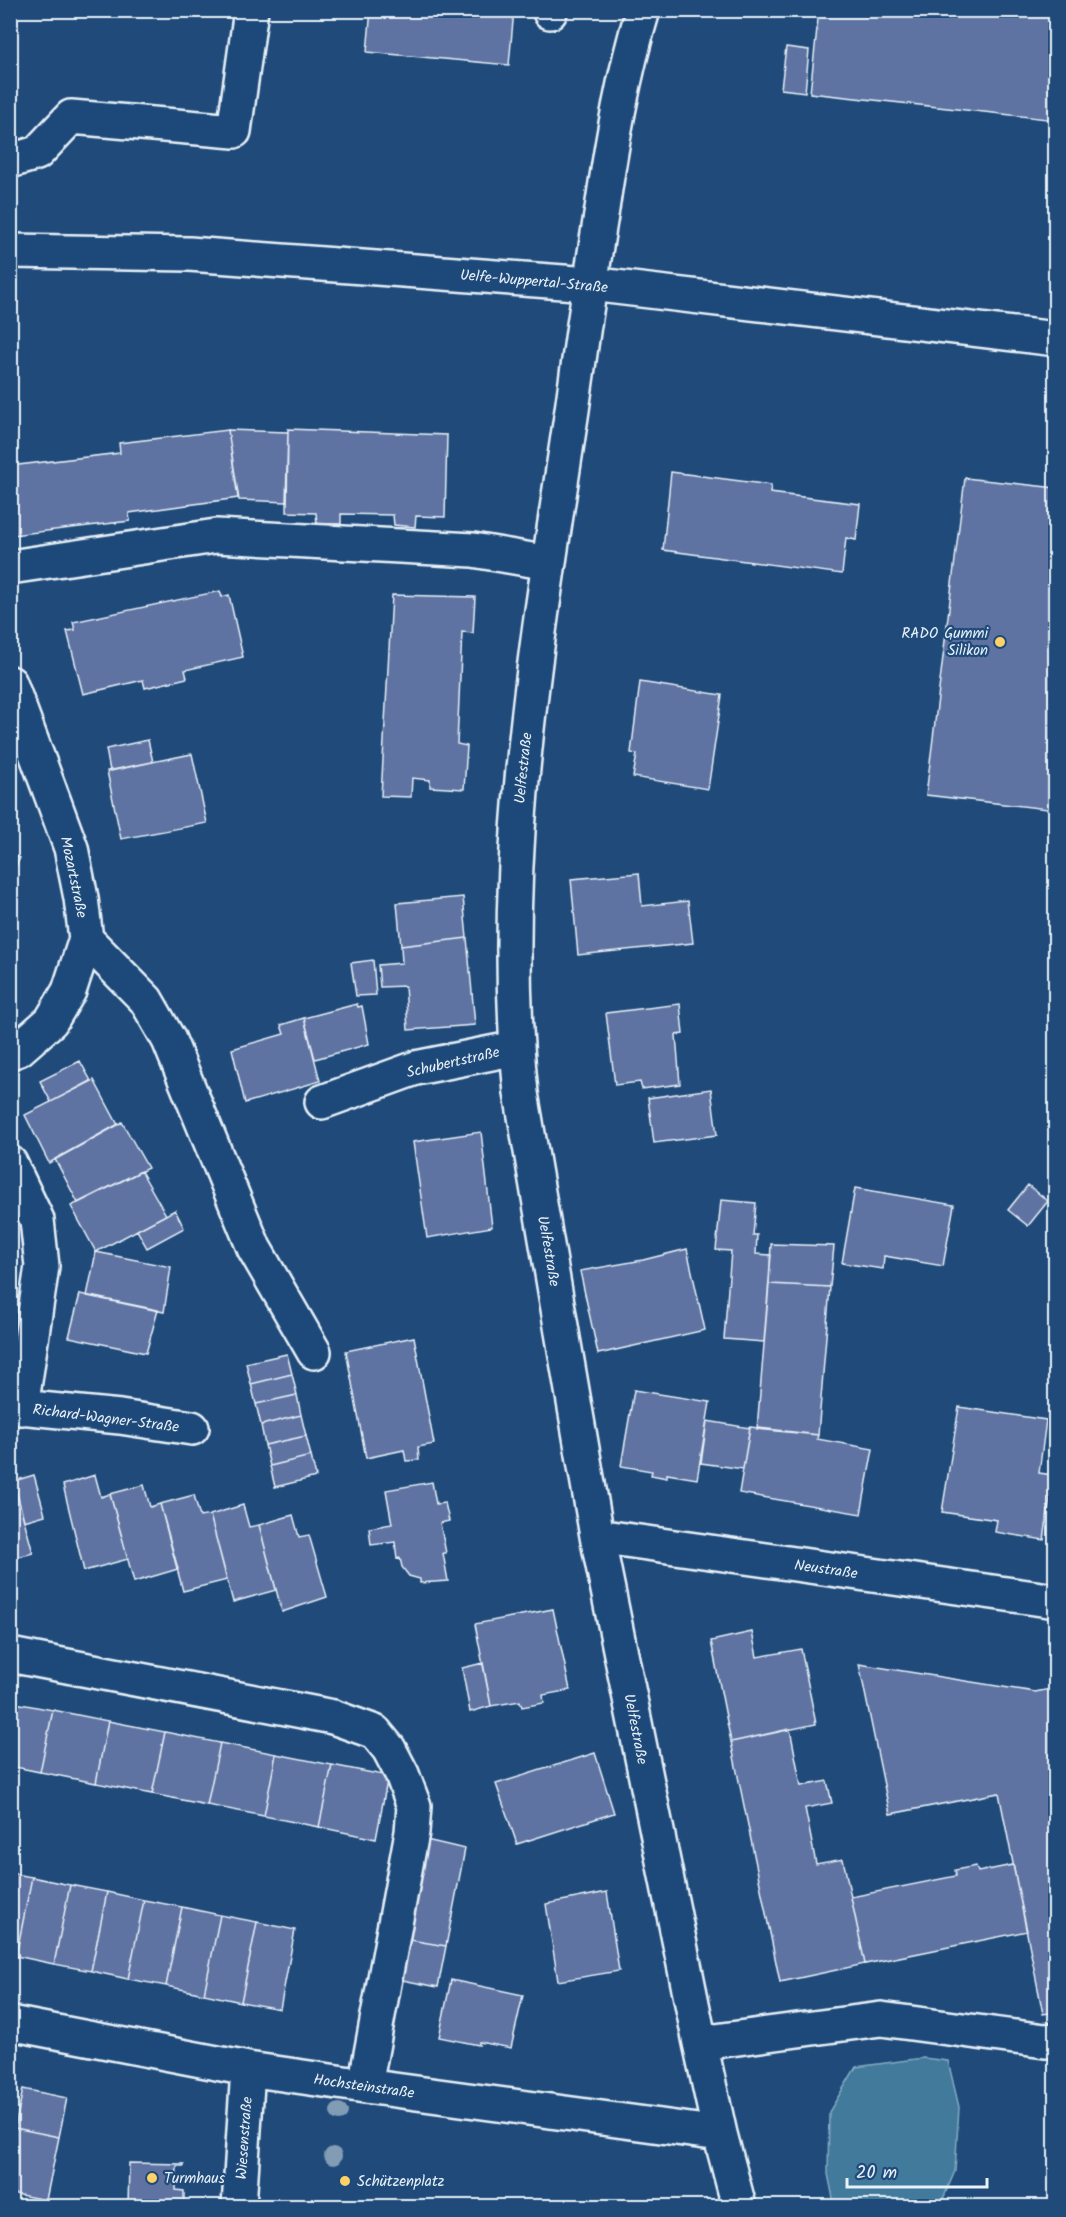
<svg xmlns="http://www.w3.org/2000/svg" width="1066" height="2217" font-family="Kalam,sans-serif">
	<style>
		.water { fill: #427a9c; stroke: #84aac1; stroke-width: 1.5 }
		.building { fill: #5f73a3; stroke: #e8f1f8; stroke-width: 1.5 }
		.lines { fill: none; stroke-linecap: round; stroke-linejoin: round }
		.minor-casing { stroke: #e8f1f8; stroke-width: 38 }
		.major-casing { stroke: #e8f1f8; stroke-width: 38 }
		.minor { stroke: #1f4a7a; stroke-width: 33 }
		.major { stroke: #1f4a7a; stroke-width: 33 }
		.tree { fill: #829cb5 }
		.poi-dot { fill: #ffd166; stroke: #1f4a7a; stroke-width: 2 }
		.labels { text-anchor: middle; stroke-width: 4.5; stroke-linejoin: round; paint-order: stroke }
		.street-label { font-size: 15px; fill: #e8f1f8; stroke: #1f4a7a }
		.poi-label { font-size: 15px; fill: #e8f1f8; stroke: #1f4a7a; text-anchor: start }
	</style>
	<rect width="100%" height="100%" fill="#1f4a7a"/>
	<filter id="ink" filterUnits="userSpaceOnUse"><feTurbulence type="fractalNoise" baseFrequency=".0167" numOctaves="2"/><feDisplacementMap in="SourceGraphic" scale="12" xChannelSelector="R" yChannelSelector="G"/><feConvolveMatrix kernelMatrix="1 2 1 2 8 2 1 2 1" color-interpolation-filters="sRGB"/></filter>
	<g filter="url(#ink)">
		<path class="water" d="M 923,2058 L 948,2061 L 959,2107 L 955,2171 L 940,2206 L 839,2206 L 834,2203 L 828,2174 L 829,2112 L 856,2067 Z"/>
		<path class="building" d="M 371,10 L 514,10 L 509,65 L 367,52 Z
			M 819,10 L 1056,10 L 1056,120 L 810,93 Z
			M 786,47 L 809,50 L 805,92 L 781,89 Z
			M 288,429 L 447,435 L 445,517 L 416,516 L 415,527 L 394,525 L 393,515 L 341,514 L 341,524 L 317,524 L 316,513 L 287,512 Z
			M 228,430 L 288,432 L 286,502 L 239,500 Z
			M 228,430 L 238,498 L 129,513 L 130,521 L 13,535 L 10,512 L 10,466 L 120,453 L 119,443 Z
			M 671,472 L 771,485 L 770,493 L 860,504 L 856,540 L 846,538 L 842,574 L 663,550 Z
			M 965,478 L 1056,488 L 1056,810 L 926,795 Z
			M 220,591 L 222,597 L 229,595 L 243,657 L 185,670 L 187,678 L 145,688 L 143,680 L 83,694 L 67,631 L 75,630 L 73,622 Z
			M 392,595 L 475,597 L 473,633 L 462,632 L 457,744 L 467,746 L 464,789 L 430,787 L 430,780 L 412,778 L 411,797 L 381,796 Z
			M 640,682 L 722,695 L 708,789 L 633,777 L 637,754 L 631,753 Z
			M 148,740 L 153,762 L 110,771 L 106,749 Z
			M 192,754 L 207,823 L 121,839 L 107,771 Z
			M 10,854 L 20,858 L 10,879 Z
			M 639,873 L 642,906 L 688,901 L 693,943 L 578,955 L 571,879 Z
			M 463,897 L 467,938 L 401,946 L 397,903 Z
			M 467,938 L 475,1025 L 408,1030 L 405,986 L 380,987 L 378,965 L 402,963 L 401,946 Z
			M 373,960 L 376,995 L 356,996 L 351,963 Z
			M 357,1004 L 358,1007 L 362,1006 L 369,1044 L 315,1059 L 304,1018 Z
			M 680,1004 L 683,1034 L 676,1035 L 680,1084 L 642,1089 L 640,1082 L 615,1085 L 606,1013 Z
			M 304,1018 L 320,1081 L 245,1103 L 232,1049 L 284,1034 L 281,1025 Z
			M 80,1061 L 91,1081 L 51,1102 L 40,1081 Z
			M 94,1080 L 118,1125 L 49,1163 L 25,1115 Z
			M 711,1089 L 717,1135 L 654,1143 L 648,1098 Z
			M 122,1122 L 148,1168 L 78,1203 L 55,1159 Z
			M 481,1132 L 492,1227 L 427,1238 L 413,1142 Z
			M 141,1171 L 166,1215 L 96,1252 L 71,1206 Z
			M 1028,1185 L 1048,1201 L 1028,1226 L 1008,1210 Z
			M 855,1188 L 954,1205 L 943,1266 L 884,1256 L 883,1269 L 842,1263 Z
			M 721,1200 L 756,1203 L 753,1235 L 757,1235 L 756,1254 L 771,1255 L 764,1342 L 724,1339 L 731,1251 L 716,1250 Z
			M 175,1210 L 184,1228 L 147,1248 L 137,1230 Z
			M 771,1244 L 834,1246 L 830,1287 L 769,1284 Z
			M 687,1249 L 705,1330 L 598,1354 L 580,1271 L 643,1260 Z
			M 96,1252 L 171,1267 L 164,1312 L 87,1296 Z
			M 769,1284 L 830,1287 L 818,1435 L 757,1429 Z
			M 80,1294 L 158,1310 L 146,1353 L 69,1337 Z
			M 414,1337 L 434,1444 L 418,1447 L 419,1460 L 406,1461 L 404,1450 L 366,1458 L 346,1351 Z
			M 287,1354 L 292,1374 L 251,1384 L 246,1363 Z
			M 292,1374 L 297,1395 L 256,1404 L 251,1384 Z
			M 634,1390 L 710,1402 L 697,1479 L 667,1474 L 667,1478 L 651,1475 L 652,1471 L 621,1466 Z
			M 297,1395 L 301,1415 L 261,1425 L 256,1404 Z
			M 959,1407 L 1046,1420 L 1039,1473 L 1053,1475 L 1044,1540 L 995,1532 L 997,1520 L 942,1512 Z
			M 301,1415 L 306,1436 L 265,1445 L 261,1425 Z
			M 707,1421 L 750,1428 L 743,1469 L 701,1463 Z
			M 750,1427 L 818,1435 L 817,1439 L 873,1449 L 861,1514 L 739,1493 Z
			M 306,1436 L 311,1456 L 270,1466 L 265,1445 Z
			M 311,1456 L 316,1477 L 275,1487 L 270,1466 Z
			M 34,1475 L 45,1515 L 24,1521 L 14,1481 Z
			M 95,1475 L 101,1497 L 110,1494 L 128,1559 L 84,1571 L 63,1485 Z
			M 432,1482 L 436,1504 L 445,1503 L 449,1521 L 440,1523 L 446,1553 L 443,1553 L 448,1581 L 420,1583 L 420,1579 L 409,1576 L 402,1567 L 400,1558 L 397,1559 L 395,1542 L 371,1545 L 369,1528 L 392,1524 L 386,1490 Z
			M 14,1483 L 33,1553 L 10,1559 L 10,1484 Z
			M 144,1485 L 150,1507 L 160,1504 L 178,1569 L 134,1582 L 110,1494 Z
			M 194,1495 L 200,1517 L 210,1515 L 227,1580 L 183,1591 L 160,1504 Z
			M 243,1505 L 249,1527 L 259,1525 L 276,1590 L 233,1602 L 210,1515 Z
			M 293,1515 L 299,1537 L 309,1535 L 327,1597 L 282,1612 L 259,1525 Z
			M 553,1609 L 570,1690 L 543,1695 L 544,1703 L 522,1707 L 520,1701 L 491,1706 L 475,1624 Z
			M 752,1632 L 757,1657 L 801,1649 L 816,1724 L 731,1742 L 711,1641 Z
			M 483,1663 L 491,1706 L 470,1712 L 462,1668 Z
			M 859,1664 L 1035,1692 L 1056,1688 L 1056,2012 L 1043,2014 L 999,1793 L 890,1814 Z
			M 10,1702 L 53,1710 L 40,1772 L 10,1766 Z
			M 53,1710 L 108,1721 L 96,1783 L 40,1772 Z
			M 108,1721 L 165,1732 L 152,1794 L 96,1783 Z
			M 790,1729 L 801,1786 L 827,1781 L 832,1803 L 805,1808 L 816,1864 L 843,1859 L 865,1964 L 780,1982 L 731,1742 Z
			M 165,1732 L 220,1743 L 207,1805 L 152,1794 Z
			M 220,1743 L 276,1754 L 264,1816 L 207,1805 Z
			M 595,1753 L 614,1813 L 517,1844 L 496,1784 Z
			M 276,1754 L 332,1765 L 319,1827 L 264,1816 Z
			M 332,1765 L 388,1776 L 376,1839 L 319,1827 Z
			M 422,1839 L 465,1849 L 446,1946 L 404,1939 Z
			M 1013,1865 L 1027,1931 L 865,1964 L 851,1897 L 956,1876 L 955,1870 L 976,1866 L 978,1872 Z
			M 10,1873 L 32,1877 L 16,1956 L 10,1955 Z
			M 32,1877 L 70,1885 L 54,1964 L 16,1956 Z
			M 70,1885 L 107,1892 L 91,1971 L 54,1964 Z
			M 107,1892 L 144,1900 L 128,1979 L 91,1971 Z
			M 607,1892 L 619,1971 L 558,1981 L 546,1904 Z
			M 144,1900 L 182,1907 L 166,1986 L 128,1979 Z
			M 182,1907 L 220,1915 L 204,1994 L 166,1986 Z
			M 220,1915 L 257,1922 L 241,2002 L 204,1994 Z
			M 257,1922 L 295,1930 L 280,2009 L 241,2002 Z
			M 404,1939 L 446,1946 L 438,1987 L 397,1979 Z
			M 451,1980 L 523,1995 L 511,2048 L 479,2042 L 479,2045 L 439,2037 Z
			M 23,2089 L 67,2098 L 59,2137 L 15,2128 Z
			M 15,2128 L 59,2137 L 46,2200 L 10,2193 L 10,2144 Z
			M 129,2163 L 184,2164 L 184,2166 L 177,2166 L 176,2190 L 184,2191 L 184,2206 L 128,2206 Z"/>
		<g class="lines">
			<g class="minor-casing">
				<path id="minor" d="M 643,10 C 623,76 612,142 602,209 C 591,276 581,343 572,410 C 538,637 497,864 521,1093 L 597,1536 L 700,2043 L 720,2134 L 739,2206
					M 550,12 L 550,10
					M 10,161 L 37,153 L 71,117 L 234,131 L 251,10
					M 10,567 L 216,536 L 473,550 L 549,563
					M 10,683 L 71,848 L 81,898 L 86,939 L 69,991 L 51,1021 L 19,1049 L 10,1052
					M 86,939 L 146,1000 L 169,1040 L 254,1248 L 314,1352
					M 322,1102 L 416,1068 L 516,1048
					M 10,1163 L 37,1220 L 42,1266 L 21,1408
					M 10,1406 L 120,1417 L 192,1428
					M 597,1536 L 1056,1601
					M 10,1655 L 333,1717 L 375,1732 L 389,1749 L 402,1774 L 414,1806 L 412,1832 L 365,2086
					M 10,2023 L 248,2069 L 365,2086 L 720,2134
					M 700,2043 L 881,2019 L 1045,2041 L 1056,2040
					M 239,2206 L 248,2069"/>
			</g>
			<g class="major-casing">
				<path id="major" d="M 10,251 L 189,254 L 590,284 L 1056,339"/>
			</g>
			<use href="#minor" class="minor"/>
			<use href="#major" class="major"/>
		</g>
		<g class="tree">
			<circle cx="339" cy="2112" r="9"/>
			<circle cx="333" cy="2156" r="9"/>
		</g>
	</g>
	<g class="poi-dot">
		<circle cx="1000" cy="642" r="6"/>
		<circle cx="152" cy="2178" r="6"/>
		<circle cx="345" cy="2181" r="6"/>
	</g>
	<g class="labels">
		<g class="street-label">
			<text transform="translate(534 281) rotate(5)" y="5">Uelfe-Wuppertal-Straße</text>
			<text transform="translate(523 768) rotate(-84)" y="5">Uelfestraße</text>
			<text transform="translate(74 877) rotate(78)" y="5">Mozartstraße</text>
			<text transform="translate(453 1062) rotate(-13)" y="5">Schubertstraße</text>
			<text transform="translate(549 1251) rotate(80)" y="5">Uelfestraße</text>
			<text transform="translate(106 1418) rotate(7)" y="5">Richard-Wagner-Straße</text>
			<text transform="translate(826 1569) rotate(8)" y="5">Neustraße</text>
			<text transform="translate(636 1729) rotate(79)" y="5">Uelfestraße</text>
			<text transform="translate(364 2086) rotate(8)" y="5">Hochsteinstraße</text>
			<text transform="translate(244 2138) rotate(-86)" y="5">Wiesenstraße</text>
		</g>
		<g class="poi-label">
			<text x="988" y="638" text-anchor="end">RADO Gummi<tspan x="988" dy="17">Silikon</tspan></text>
			<text x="164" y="2183">Turmhaus</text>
			<text x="357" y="2186">Schützenplatz</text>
		</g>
	</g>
	<rect width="1066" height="2217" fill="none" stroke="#1f4a7a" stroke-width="36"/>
	<rect x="18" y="18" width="1030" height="2181" fill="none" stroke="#e8f1f8" stroke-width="2" filter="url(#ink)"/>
	<path d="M847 2178v9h140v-9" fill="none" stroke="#e8f1f8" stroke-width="3"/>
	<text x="856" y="2178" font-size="18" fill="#e8f1f8" stroke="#1f4a7a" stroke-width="4.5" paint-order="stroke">20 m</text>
</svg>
